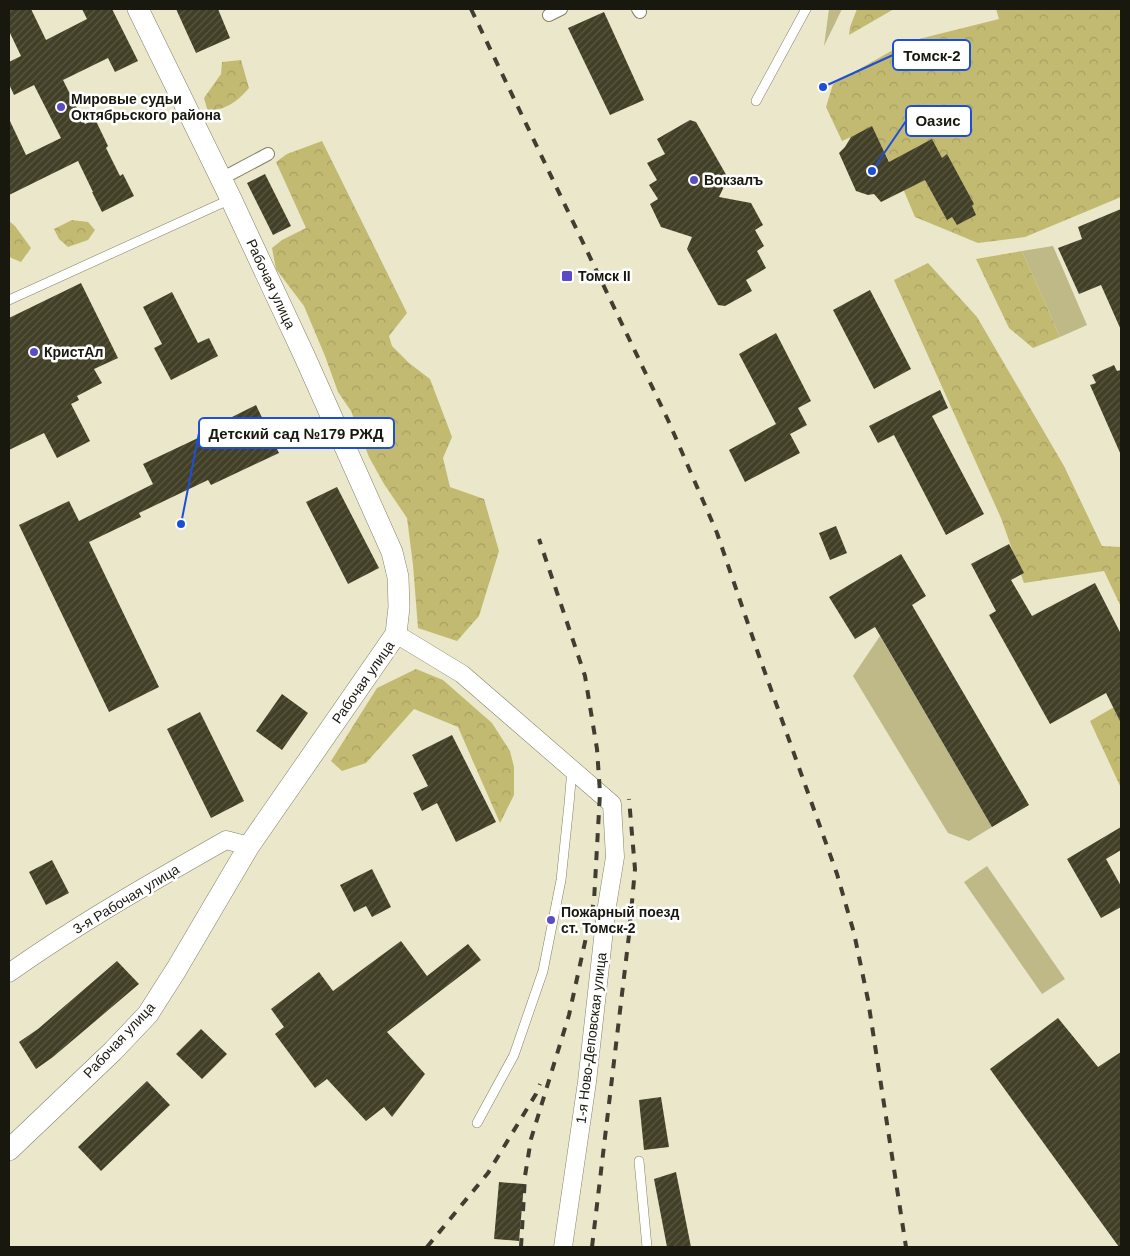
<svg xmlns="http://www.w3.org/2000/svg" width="1130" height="1256" font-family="Arial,sans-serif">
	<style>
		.green { fill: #beb986 }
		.forest { fill: url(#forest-crowns) }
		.building { fill: url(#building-hatch) }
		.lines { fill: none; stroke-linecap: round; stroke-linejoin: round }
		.service-casing { stroke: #848167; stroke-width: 10 }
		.pedestrian-casing { stroke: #848167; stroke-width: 14 }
		.minor-casing { stroke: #848167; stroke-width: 19 }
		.tertiary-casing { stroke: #848167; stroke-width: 22 }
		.service { stroke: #fff; stroke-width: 9 }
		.pedestrian { stroke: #fff; stroke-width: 12 }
		.minor { stroke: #fff; stroke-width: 18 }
		.tertiary { stroke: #fff; stroke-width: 21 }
		.rail { stroke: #3f3e30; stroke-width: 4; stroke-dasharray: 9 9; stroke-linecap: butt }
		.poi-dot { fill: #594cc4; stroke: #fff; stroke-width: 2 }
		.labels { text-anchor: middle; stroke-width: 5; stroke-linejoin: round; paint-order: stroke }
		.poi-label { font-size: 14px; font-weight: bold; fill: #19180e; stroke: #fff; text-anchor: start }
		.street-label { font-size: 14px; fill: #19180e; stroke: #fff }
		.leader { fill: none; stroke: #1d4ed8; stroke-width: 2 }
		.callout-dot { fill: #1d4ed8; stroke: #fff; stroke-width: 2 }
		.callout { fill: #fff; stroke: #1d4ed8; stroke-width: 2 }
		.callout-label { font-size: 15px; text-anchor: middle; font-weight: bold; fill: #19180e }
	</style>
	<defs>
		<pattern id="forest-crowns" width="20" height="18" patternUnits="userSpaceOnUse" patternTransform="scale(1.25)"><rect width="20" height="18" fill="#c3ba72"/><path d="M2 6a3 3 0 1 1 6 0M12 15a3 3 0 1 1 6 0" fill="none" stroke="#a79f62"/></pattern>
		<pattern id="building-hatch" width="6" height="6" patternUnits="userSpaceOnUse" patternTransform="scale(1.25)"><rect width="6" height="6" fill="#423f27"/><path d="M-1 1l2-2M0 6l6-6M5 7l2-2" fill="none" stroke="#5a5844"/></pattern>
	</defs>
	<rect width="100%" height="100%" fill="#eae7ca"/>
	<path class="green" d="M 829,9 L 842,9 L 824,46 Z
		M 1053,246 L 1087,325 L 1060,337 L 1022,251 Z
		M 880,636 L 992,827 L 969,841 L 948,833 L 853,676 Z
		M 987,866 L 1065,979 L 1042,994 L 964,882 Z"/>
	<path class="forest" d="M 857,9 L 894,9 L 849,35 L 850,27 Z
		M 996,9 L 1121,9 L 1121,197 L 1025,237 L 978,243 L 915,217 L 904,191 L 872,127 L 842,141 L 826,107 L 833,84 L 907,42 L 999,19 Z
		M 241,60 L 249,88 C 236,103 227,108 208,112 L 204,98 L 221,74 L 222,62 Z
		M 322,141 L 407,313 L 389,336 L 392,346 L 409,363 L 430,379 L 452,437 L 443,458 L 450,487 L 484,499 L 499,551 L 479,616 L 457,641 L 418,628 L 413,565 L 407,518 L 384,484 L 369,457 L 351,411 L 338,392 L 325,356 L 304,306 L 276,269 L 272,248 L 282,240 L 306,228 L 276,162 L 287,154 Z
		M 72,220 L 88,222 L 95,230 L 88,240 L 68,247 L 59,239 L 54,229 Z
		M 9,221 L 15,226 L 31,248 L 21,262 L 9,257 Z
		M 1022,251 L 1060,337 L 1033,348 L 1009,328 L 976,259 Z
		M 928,263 L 977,317 L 1064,466 L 1102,546 L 1121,547 L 1121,607 L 1104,571 L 1024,583 L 1001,518 L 894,280 Z
		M 416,669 L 443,680 L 492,723 L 510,751 L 514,767 L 514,795 L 500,823 L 458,727 L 414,709 L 366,763 L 342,771 L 331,761 L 377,688 Z
		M 1121,703 L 1121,788 L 1090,721 Z"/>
	<path class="building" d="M 9,9 L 31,9 L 46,40 L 87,19 L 82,9 L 112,9 L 138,61 L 115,72 L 108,58 L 63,80 L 85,124 L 95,119 L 108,146 L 106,148 L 120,176 L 123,174 L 134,196 L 102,212 L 92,192 L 93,192 L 78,161 L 9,195 L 9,119 L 26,155 L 61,138 L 34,85 L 14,95 L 9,84 L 9,62 L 21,56 L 9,31 Z
		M 176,9 L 218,9 L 230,38 L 196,53 Z
		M 604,12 L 644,100 L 610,115 L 568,28 Z
		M 690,120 L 696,122 L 728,178 L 719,197 L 751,203 L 763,225 L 755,230 L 764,246 L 757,251 L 766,268 L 746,280 L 752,291 L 725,306 L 718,305 L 687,249 L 692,237 L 661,227 L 650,204 L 658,199 L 649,185 L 657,180 L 647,163 L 665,154 L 657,139 Z
		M 872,126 L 889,162 L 932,139 L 942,158 L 947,154 L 974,204 L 972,206 L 976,215 L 957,225 L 952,217 L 947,220 L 925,180 L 881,202 L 874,194 L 868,195 L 856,191 L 839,153 L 845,147 L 851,137 Z
		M 265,174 L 291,226 L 273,235 L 247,183 Z
		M 1121,209 L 1121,330 L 1101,285 L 1079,294 L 1058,248 L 1082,239 L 1078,227 Z
		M 81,283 L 118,358 L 94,369 L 102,383 L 77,396 L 79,400 L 71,404 L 90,441 L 57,458 L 44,433 L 9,450 L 9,318 Z
		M 870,290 L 911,369 L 874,389 L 833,310 Z
		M 172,292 L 198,343 L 209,338 L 218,356 L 171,380 L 154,348 L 162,344 L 143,307 Z
		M 776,333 L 811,401 L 798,408 L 807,425 L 790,434 L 800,453 L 745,482 L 729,450 L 776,424 L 739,354 Z
		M 1114,365 L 1117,371 L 1121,370 L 1121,455 L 1090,385 L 1096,383 L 1092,375 Z
		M 940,390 L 948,408 L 932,416 L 984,514 L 946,535 L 894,435 L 878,443 L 869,426 Z
		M 256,405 L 279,453 L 211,485 L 208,480 L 139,513 L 141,517 L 89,542 L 159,687 L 109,712 L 19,525 L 69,501 L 79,521 L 153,484 L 143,464 L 234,421 L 232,417 Z
		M 337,487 L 379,568 L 348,584 L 306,502 Z
		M 836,526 L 847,553 L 830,560 L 819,533 Z
		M 1009,544 L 1024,573 L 1011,580 L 1032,616 L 1095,583 L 1121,634 L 1121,723 L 1106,693 L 1050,724 L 989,615 L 996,611 L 971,564 Z
		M 901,554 L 926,596 L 912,605 L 1029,805 L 992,827 L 875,627 L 855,639 L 829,597 Z
		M 282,694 L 308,713 L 282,750 L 256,731 Z
		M 200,712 L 244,801 L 211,818 L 167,729 Z
		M 452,735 L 496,822 L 456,842 L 437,803 L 422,811 L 413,793 L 428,786 L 412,755 Z
		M 1121,827 L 1121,850 L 1106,859 L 1121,886 L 1121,907 L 1101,918 L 1067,859 Z
		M 52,860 L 69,893 L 46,905 L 29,872 Z
		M 372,869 L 391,907 L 372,917 L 366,906 L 354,912 L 340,885 Z
		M 401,941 L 427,976 L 468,944 L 481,960 L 387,1032 L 425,1074 L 392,1117 L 384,1107 L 366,1121 L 327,1079 L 315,1088 L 275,1034 L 284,1027 L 271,1009 L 319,972 L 333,991 Z
		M 117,961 L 139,984 L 53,1057 L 36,1069 L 19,1042 L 38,1029 Z
		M 1058,1018 L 1098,1067 L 1121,1052 L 1121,1247 L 1119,1247 L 990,1069 Z
		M 201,1029 L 227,1054 L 202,1079 L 176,1054 Z
		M 147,1081 L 170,1105 L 101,1171 L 78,1147 Z
		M 661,1097 L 669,1147 L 644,1150 L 639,1100 Z
		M 676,1172 L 691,1247 L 667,1247 L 654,1179 Z
		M 499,1182 L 524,1184 L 519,1241 L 494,1239 Z"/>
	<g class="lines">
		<g class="service-casing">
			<path id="service" d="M 756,101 L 806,9
				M 9,300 L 231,199
				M 477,1123 L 514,1055 L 543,971 L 561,880 L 569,804 L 572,769
				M 639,1161 L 647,1247"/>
		</g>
		<g class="pedestrian-casing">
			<path id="pedestrian" d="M 638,9 L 640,12
				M 549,15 L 561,9
				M 221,179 L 268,154"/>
		</g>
		<g class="minor-casing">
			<path id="minor" d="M 396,634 L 462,674 L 612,804 L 615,857 L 606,912 L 587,1082 L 563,1247
				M 9,973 C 78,924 152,882 226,840 L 249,846"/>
		</g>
		<g class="tertiary-casing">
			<path id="tertiary" d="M 9,1150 L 113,1051 L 148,1014 L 176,970 L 249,846 L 396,634 L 399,607 L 398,577 L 392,552 L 304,355 L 231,199 L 138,9"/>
		</g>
		<use href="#service" class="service"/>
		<use href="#pedestrian" class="pedestrian"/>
		<use href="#minor" class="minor"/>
		<use href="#tertiary" class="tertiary"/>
		<path class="rail" d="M 471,9 L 668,420 L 717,533 L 758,653 L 837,874 L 854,933 L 868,1000 L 906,1247
			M 427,1247 L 488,1173 L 536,1094 L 540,1084
			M 521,1247 L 525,1176 L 531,1139 L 569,1015 L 594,901 L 600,793 L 597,749 L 585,676 L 539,539
			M 592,1247 L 629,935 L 635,869 L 629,799"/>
	</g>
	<g class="poi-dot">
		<circle cx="61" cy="107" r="5"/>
		<circle cx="694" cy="180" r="5"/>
		<rect x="561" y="270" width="12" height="12" rx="2.5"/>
		<circle cx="34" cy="352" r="5"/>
		<circle cx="551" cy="920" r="5"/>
	</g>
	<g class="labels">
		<g class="poi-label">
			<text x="71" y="104">Мировые судьи<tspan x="71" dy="16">Октябрьского района</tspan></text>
			<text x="704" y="185">Вокзалъ</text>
			<text x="578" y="281">Томск II</text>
			<text x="44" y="357">КристАл</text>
			<text x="561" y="917">Пожарный поезд<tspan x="561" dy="16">ст. Томск-2</tspan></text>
		</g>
		<g class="street-label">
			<text transform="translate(271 284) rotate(65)" y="5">Рабочая улица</text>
			<text transform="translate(363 682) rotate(-55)" y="5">Рабочая улица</text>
			<text transform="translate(126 899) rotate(-31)" y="5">3-я Рабочая улица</text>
			<text transform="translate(591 1038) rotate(-83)" y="5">1-я Ново-Деповская улица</text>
			<text transform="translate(119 1040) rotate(-47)" y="5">Рабочая улица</text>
		</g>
	</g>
	<path class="leader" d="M823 87L893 55M872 171L906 121M181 524L199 433"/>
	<g class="callout-dot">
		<circle cx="823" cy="87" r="5"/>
		<circle cx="872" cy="171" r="5"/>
		<circle cx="181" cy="524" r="5"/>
	</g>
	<g class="callout">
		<rect x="893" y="40" width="77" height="30" rx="5"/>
		<rect x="906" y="106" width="65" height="30" rx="5"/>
		<rect x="199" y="418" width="195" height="30" rx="5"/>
	</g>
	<g class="callout-label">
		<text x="932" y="61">Томск-2</text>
		<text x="938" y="126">Оазис</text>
		<text x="296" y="439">Детский сад №179 РЖД</text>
	</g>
	<rect width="1130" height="1256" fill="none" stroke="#19180e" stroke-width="20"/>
</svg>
